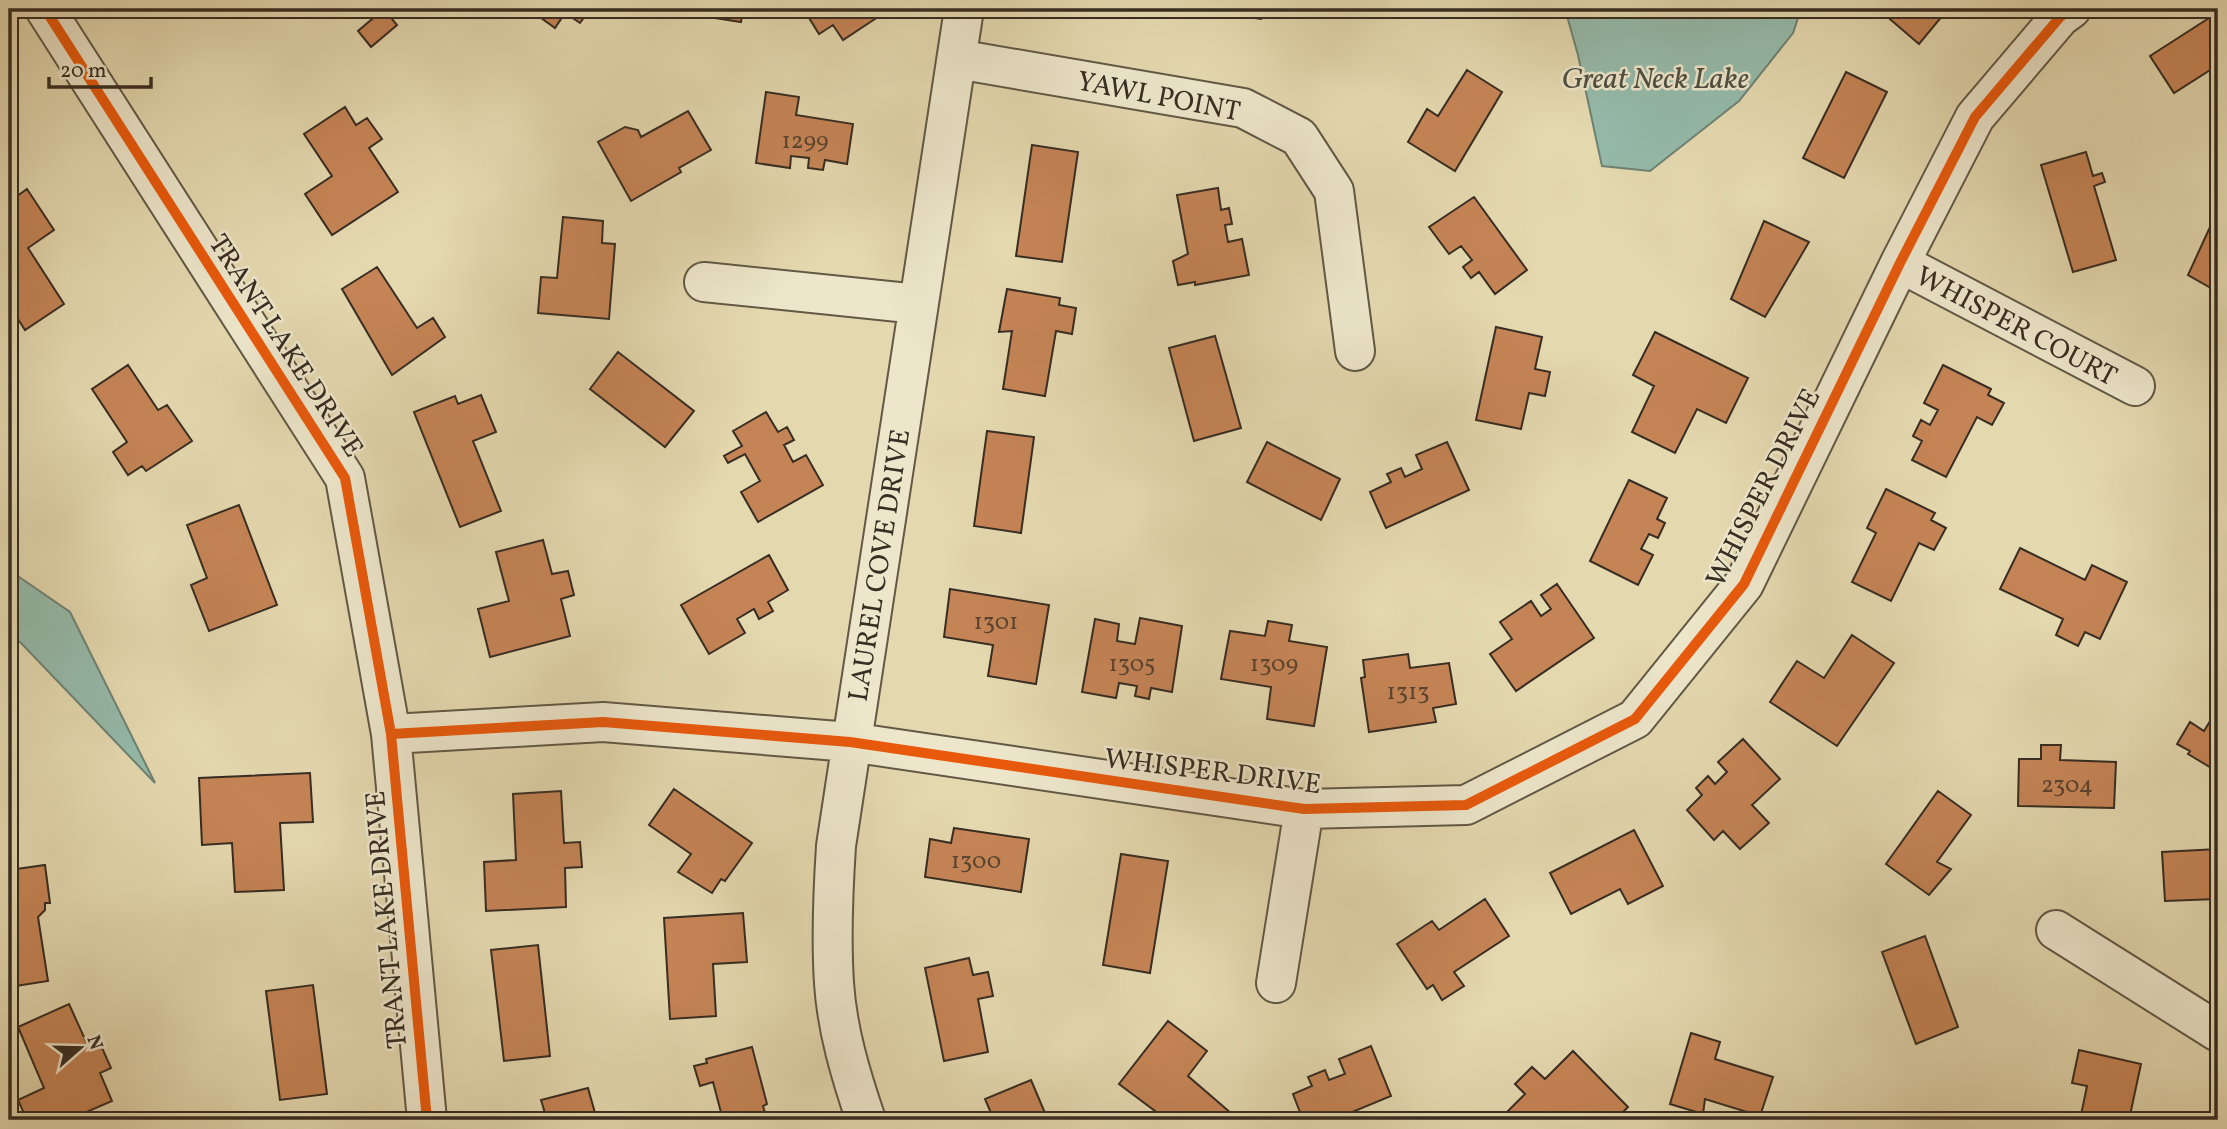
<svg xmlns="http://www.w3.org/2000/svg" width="2227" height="1129" font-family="Vollkorn,serif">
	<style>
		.water { fill: #95baaa; stroke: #6f8274; stroke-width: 2 }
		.building { fill: #c58456; stroke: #372d22; stroke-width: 2 }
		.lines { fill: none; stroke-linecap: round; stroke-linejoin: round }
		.minor-casing { stroke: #625845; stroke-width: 42 }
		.minor { stroke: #ede6cb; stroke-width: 38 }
		.cycleway-casing { stroke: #ede6cb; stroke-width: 15 }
		.cycleway { stroke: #e8590c; stroke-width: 10 }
		.labels { text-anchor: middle; stroke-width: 5; stroke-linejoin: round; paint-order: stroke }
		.number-label { font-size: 24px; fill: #5a432f }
		.street-label { font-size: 28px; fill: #372d22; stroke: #ede6cb }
		.water-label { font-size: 30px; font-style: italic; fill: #4e5044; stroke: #ede6cb }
	</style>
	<rect width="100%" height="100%" fill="#e4d8af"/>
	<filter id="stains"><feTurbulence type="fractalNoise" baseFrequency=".00286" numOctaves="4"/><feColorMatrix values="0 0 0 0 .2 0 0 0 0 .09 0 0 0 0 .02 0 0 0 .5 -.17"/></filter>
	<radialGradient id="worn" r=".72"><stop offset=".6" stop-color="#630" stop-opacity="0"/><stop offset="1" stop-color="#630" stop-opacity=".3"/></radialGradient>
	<path class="water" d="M 1565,9 L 1801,9 L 1793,33 L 1739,101 L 1650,171 L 1602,166 L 1578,55 Z
		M 9,570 L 70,612 L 155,783 L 21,643 L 9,634 Z"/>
	<path class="building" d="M 384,9 L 397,25 L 371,47 L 358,31 Z
		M 541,9 L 590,9 L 580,23 L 565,13 L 555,28 L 537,15 Z
		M 710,9 L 743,9 L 741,22 L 708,17 Z
		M 813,9 L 878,9 L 881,15 L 843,40 L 833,25 L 819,34 L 806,13 Z
		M 1204,9 L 1263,9 L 1261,19 L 1204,11 Z
		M 1889,9 L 1948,9 L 1919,44 L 1884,14 Z
		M 2216,9 L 2218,9 L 2218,65 L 2174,93 L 2150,56 L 2209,18 L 2207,15 Z
		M 1467,70 L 1502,92 L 1455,171 L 1408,142 L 1427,109 L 1438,116 Z
		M 1846,72 L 1887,92 L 1844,178 L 1803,158 Z
		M 766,92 L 799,97 L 796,115 L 853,124 L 847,164 L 825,160 L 823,170 L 816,169 L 808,168 L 809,158 L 791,156 L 790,168 L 756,163 Z
		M 345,107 L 356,125 L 367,118 L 382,139 L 369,148 L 398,192 L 332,235 L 305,194 L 332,176 L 304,134 Z
		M 688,111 L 711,150 L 679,168 L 681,172 L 631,201 L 598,142 L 625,127 L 638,130 L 641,137 Z
		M 1032,145 L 1078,152 L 1062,262 L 1016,256 Z
		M 2086,152 L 2093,176 L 2102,173 L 2105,182 L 2094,186 L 2116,260 L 2073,272 L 2041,165 Z
		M 1218,188 L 1221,210 L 1229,208 L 1232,224 L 1225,225 L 1228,242 L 1242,239 L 1249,275 L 1195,285 L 1195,282 L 1178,285 L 1173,261 L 1188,254 L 1177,195 Z
		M 27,189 L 54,230 L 28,248 L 64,304 L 25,330 L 9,305 L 9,202 Z
		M 1474,197 L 1527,270 L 1495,294 L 1479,272 L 1471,278 L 1463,267 L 1472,260 L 1461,246 L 1449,254 L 1429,227 Z
		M 563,217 L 603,221 L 602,243 L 615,244 L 609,319 L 538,313 L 541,277 L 557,278 Z
		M 2218,220 L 2218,292 L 2188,275 L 2210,227 L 2213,229 Z
		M 1764,221 L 1809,242 L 1765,317 L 1731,299 Z
		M 377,267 L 417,328 L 433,318 L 445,337 L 392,375 L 342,289 Z
		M 1007,289 L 1060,298 L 1059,305 L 1076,308 L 1072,334 L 1056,331 L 1045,396 L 1003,389 L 1012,331 L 999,332 Z
		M 1496,327 L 1542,337 L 1535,369 L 1550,372 L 1545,396 L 1529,393 L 1521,429 L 1476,420 Z
		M 1655,332 L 1748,378 L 1726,423 L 1697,409 L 1675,453 L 1632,432 L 1654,386 L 1633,375 Z
		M 1215,336 L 1241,428 L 1194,441 L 1169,348 Z
		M 618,352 L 694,411 L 665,447 L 590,389 Z
		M 128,365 L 158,410 L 167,405 L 192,441 L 146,471 L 142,466 L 128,475 L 113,452 L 127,442 L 92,389 Z
		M 1943,365 L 1991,389 L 1988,395 L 2004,403 L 1992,425 L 1977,417 L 1946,477 L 1912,460 L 1922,441 L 1913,436 L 1921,420 L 1930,425 L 1938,410 L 1924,403 Z
		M 481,395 L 496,432 L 473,441 L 501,511 L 460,527 L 414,412 L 455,396 L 458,404 Z
		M 766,412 L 778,432 L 787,427 L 794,440 L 784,445 L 793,462 L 806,455 L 823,485 L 758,522 L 741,492 L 760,481 L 745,454 L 728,463 L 724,456 L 742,446 L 733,431 Z
		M 987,431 L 1034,437 L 1021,533 L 974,526 Z
		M 1267,442 L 1340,479 L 1321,520 L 1247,482 Z
		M 1447,442 L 1469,490 L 1386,528 L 1370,492 L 1391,482 L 1387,474 L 1401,468 L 1405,477 L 1422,469 L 1416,455 Z
		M 1629,480 L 1667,498 L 1657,519 L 1665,523 L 1658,538 L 1649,534 L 1641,549 L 1653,555 L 1638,585 L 1590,561 Z
		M 1886,489 L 1935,513 L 1931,520 L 1946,528 L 1934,550 L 1919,543 L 1891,601 L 1852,582 L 1876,533 L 1867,528 Z
		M 239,505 L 277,605 L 209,631 L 191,585 L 207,578 L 187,525 Z
		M 543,540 L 552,574 L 568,571 L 574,595 L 561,599 L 570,636 L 490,657 L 478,609 L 509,601 L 496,552 Z
		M 2020,548 L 2085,580 L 2092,565 L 2127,582 L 2100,639 L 2085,632 L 2078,646 L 2056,635 L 2063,619 L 2000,589 Z
		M 769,555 L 788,590 L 768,602 L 773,611 L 759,619 L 754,609 L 737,619 L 745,633 L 709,654 L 681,605 Z
		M 1557,584 L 1594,638 L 1516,691 L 1490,654 L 1512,639 L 1500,622 L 1531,601 L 1541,616 L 1551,609 L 1541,595 Z
		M 950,589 L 1049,605 L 1036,684 L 988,676 L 993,645 L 944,637 Z
		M 1140,618 L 1182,626 L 1172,692 L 1151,688 L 1149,699 L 1135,696 L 1137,686 L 1119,683 L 1116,698 L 1082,692 L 1095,619 L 1119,624 L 1117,641 L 1135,644 Z
		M 1268,621 L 1292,625 L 1289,641 L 1327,647 L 1314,726 L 1267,719 L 1271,687 L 1221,679 L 1230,631 L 1265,636 Z
		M 1852,635 L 1894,663 L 1837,746 L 1770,702 L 1797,661 L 1824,678 Z
		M 1408,654 L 1410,668 L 1449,663 L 1456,704 L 1433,708 L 1436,722 L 1369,732 L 1361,678 L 1365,677 L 1363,660 Z
		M 2218,708 L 2218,772 L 2188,754 L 2190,751 L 2177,744 L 2190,722 L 2204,731 Z
		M 1743,739 L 1780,779 L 1752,805 L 1769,823 L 1740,849 L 1723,831 L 1714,840 L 1687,810 L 1702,795 L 1696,788 L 1708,776 L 1715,784 L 1727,772 L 1718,762 Z
		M 2041,745 L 2061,745 L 2060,760 L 2116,762 L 2114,808 L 2018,806 L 2019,759 L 2041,759 Z
		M 310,773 L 313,822 L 280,823 L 284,890 L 235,892 L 232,843 L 202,845 L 199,778 Z
		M 674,789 L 752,843 L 725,881 L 721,879 L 712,893 L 678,872 L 691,854 L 649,825 Z
		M 561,791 L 564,843 L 580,842 L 582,867 L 565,868 L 566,907 L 486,911 L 484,862 L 516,860 L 513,794 Z
		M 1938,791 L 1971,815 L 1937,862 L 1951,869 L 1929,895 L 1886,864 Z
		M 954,828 L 1029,839 L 1021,892 L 925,877 L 930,839 L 951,843 Z
		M 1634,830 L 1663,886 L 1628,904 L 1620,889 L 1571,914 L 1550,873 Z
		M 2218,849 L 2218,918 L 2217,899 L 2165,901 L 2162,852 Z
		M 1121,854 L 1168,861 L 1150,973 L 1103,965 Z
		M 45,865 L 50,903 L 45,903 L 45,910 L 38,917 L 48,981 L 9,987 L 9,870 Z
		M 1485,899 L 1509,936 L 1454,972 L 1464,986 L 1442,1000 L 1433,985 L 1427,989 L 1397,944 L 1432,921 L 1439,930 Z
		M 743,913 L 747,962 L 713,964 L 716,1016 L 670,1019 L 664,918 Z
		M 1925,936 L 1958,1027 L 1916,1044 L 1882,952 Z
		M 538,945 L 550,1056 L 504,1061 L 491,950 Z
		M 969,958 L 973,975 L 988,972 L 993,996 L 978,999 L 988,1052 L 944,1061 L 925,968 Z
		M 313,985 L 327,1094 L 280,1100 L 266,991 Z
		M 69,1004 L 88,1046 L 99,1041 L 111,1068 L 100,1073 L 112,1101 L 68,1120 L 27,1120 L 18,1100 L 44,1088 L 18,1027 Z
		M 1168,1021 L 1207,1051 L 1188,1076 L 1239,1120 L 1148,1120 L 1155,1111 L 1119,1084 Z
		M 1691,1033 L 1720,1042 L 1715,1059 L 1773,1077 L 1760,1116 L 1705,1099 L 1703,1114 L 1670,1104 Z
		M 1371,1046 L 1391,1096 L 1333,1120 L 1303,1120 L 1293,1094 L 1312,1086 L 1308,1077 L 1325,1070 L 1329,1080 L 1345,1074 L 1339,1059 Z
		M 752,1047 L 767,1104 L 763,1106 L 767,1120 L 723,1120 L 713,1082 L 700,1086 L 694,1066 L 707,1063 L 706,1059 Z
		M 2079,1050 L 2141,1064 L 2129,1120 L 2080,1120 L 2087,1086 L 2072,1083 Z
		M 1573,1051 L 1628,1107 L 1615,1120 L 1499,1120 L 1525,1094 L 1515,1084 L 1532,1067 L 1545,1079 Z
		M 1031,1080 L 1048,1120 L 994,1120 L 985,1099 Z
		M 588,1088 L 597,1120 L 547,1120 L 541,1100 Z"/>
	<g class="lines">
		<g class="minor-casing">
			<path id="minor" d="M 45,9 L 345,478 L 391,734 L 427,1120
				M 957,59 L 1243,108 L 1299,137 L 1334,191 L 1355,351
				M 1900,263 L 2135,386
				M 704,282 L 918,304
				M 391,734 L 603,722 L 850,742 L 1304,809 L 1466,805 L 1635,719 L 1744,584 L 1900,263 L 1975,117 L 2060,17 L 2071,9
				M 2056,930 L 2218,1032
				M 1276,983 L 1304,809
				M 866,1120 C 851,1076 837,1030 834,983 C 831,937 833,892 836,846 L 964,9"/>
		</g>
		<use href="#minor" class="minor"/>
		<g class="cycleway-casing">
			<path id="cycleway" d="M 45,9 L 345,478 L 391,734 L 427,1120
				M 391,734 L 603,722 L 850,742 L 1304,809 L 1466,805 L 1635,719 L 1744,584 L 1900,263 L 1975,117 L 2060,17 L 2071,9"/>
		</g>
		<use href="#cycleway" class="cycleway"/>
	</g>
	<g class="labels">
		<g class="number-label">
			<text x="805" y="148">1299</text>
			<text x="996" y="629">1301</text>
			<text x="1132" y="671">1305</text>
			<text x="1274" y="671">1309</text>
			<text x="1408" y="699">1313</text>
			<text x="2067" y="792">2304</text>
			<text x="976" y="868">1300</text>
		</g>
		<g class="street-label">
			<text transform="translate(1159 95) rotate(11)" y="10">YAWL POINT</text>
			<text transform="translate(2017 325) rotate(28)" y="10">WHISPER COURT</text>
			<text transform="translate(287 345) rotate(57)" y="10">TRANT LAKE DRIVE</text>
			<text transform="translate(1762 487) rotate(-63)" y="10">WHISPER DRIVE</text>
			<text transform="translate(878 565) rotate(-81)" y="10">LAUREL COVE DRIVE</text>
			<text transform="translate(1213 770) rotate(7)" y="10">WHISPER DRIVE</text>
			<text transform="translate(385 920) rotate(-95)" y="10">TRANT LAKE DRIVE</text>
		</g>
		<g class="water-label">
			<text x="1655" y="88">Great Neck Lake</text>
		</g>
	</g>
	<rect width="2227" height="1129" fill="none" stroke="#e4d8af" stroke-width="35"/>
	<rect x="10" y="10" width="2206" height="1108" fill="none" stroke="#372d22" stroke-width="3.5"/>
	<rect x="18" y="18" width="2192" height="1094" fill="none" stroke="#372d22" stroke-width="2"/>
	<g transform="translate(80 1048) rotate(70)" stroke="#ede6cb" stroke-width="5" paint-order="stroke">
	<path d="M0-5L12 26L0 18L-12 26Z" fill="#372d22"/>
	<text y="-10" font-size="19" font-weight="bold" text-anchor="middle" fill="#372d22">N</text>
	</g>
	<path d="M49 77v10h102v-10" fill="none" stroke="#372d22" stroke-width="3.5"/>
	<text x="60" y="77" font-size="21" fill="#372d22" stroke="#ede6cb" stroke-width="5" paint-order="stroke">20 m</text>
	<rect width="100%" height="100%" filter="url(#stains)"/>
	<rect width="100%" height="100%" fill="url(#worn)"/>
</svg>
